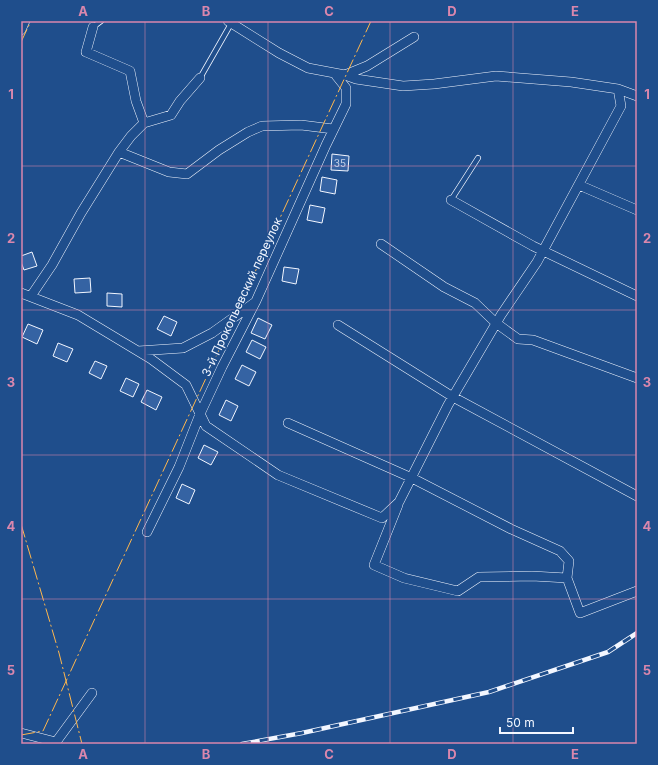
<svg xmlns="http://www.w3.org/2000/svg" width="658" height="765" font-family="Inter,sans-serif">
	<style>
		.building { fill: #3563a3; stroke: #f2f6ff }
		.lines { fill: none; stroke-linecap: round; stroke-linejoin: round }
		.service-casing { stroke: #f2f6ff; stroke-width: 6 }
		.minor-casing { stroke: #f2f6ff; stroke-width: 10 }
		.service { stroke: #1f4e8c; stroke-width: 4.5 }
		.minor { stroke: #1f4e8c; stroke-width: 9 }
		.rail-casing { stroke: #f2f6ff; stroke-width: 4.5 }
		.rail { stroke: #1f4e8c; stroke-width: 3; stroke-dasharray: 9; stroke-linecap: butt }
		.power { stroke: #ffb74d; stroke-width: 1; stroke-dasharray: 14 3 2 3; stroke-linecap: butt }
		.grid { fill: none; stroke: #da87ad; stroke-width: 1; stroke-opacity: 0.55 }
		.labels { text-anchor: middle; stroke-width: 3; stroke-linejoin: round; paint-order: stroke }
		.number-label { font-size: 10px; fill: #c3d1e8 }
		.street-label { font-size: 12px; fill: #f2f6ff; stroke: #1f4e8c }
		.neatline { fill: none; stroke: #da87ad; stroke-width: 1.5 }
		.grid-label { font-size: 13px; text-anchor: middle; font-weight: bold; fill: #da87ad }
	</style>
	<rect width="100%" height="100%" fill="#1f4e8c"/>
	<path class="building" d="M 332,154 L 349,156 L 348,171 L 331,170 Z
		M 322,177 L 337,180 L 335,194 L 320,191 Z
		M 310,205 L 325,208 L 322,223 L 307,220 Z
		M 32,252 L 37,266 L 24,270 L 21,262 L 21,256 Z
		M 284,267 L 299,269 L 296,284 L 282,281 Z
		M 90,278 L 91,292 L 75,293 L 74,279 Z
		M 107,293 L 122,294 L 122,307 L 107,306 Z
		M 164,316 L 177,322 L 171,336 L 157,329 Z
		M 258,318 L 272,325 L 265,339 L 251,333 Z
		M 28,324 L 43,330 L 37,344 L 22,337 Z
		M 252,340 L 266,347 L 260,359 L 246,352 Z
		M 58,343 L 73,349 L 67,362 L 53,356 Z
		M 95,361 L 107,366 L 101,379 L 89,373 Z
		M 242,365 L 256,372 L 249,386 L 235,379 Z
		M 126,378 L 139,384 L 133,397 L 120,391 Z
		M 147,390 L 162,397 L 156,410 L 141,402 Z
		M 226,400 L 238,406 L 231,421 L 219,415 Z
		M 204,445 L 218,452 L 211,465 L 198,458 Z
		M 182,484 L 195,490 L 189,504 L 176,498 Z"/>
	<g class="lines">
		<g class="service-casing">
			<path id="service" d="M 93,27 L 101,21
				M 200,78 L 232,22
				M 451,200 L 478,158"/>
		</g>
		<g class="minor-casing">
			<path id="minor" d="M 228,21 L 279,53 L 308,68 L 345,75 L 367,66 L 414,37
				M 93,27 L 86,52 L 130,71 L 136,101 L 144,123
				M 21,30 L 25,21
				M 618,89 L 637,96
				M 119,152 L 131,136 L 144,123 L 171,115 L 180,101 L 200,78
				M 579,185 L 637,210
				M 451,200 L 533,246 L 637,296
				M 381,244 L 444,287 L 475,303 L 496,323 L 518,339 L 533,340 L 637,378
				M 21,293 L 78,315 L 151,359 L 186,385 L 206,426 L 278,475 L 382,518 L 399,502 L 448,405 L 501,315 L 537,262 L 621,106 L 618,89 L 571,82 L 496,76 L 434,84 L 403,86 L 356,79 L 345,75
				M 31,296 L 52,265 L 81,213 L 119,152 L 169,172 L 187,174 L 219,150 L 248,132 L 262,126 L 301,125 L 333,129
				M 338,325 L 453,397 L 637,496
				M 138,351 L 183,348 L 212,333 L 254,303
				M 288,423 L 412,478 L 511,529 L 560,551 L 569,561 L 567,578
				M 398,505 L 374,565 L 404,578 L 458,591 L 479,577 L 532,576 L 567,578 L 580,613 L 637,591
				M 147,532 L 179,467 L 200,414 L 222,367 L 256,301 L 326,145 L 346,104 L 346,88 L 334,73
				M 21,733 L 56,742 L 92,693"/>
		</g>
		<use href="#service" class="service"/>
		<use href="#minor" class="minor"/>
		<g class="rail-casing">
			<path id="rail" d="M 242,744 L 302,733 L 489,692 L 608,652 L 637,633"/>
		</g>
		<use href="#rail" class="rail"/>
		<path class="power" d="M 21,42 L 31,21
			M 21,524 L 59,653 L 82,744
			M 21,735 L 43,731 L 371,21"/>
	</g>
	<path class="grid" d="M 145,21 L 145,744M 268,21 L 268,744M 390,21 L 390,744M 513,21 L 513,744M 21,166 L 637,166M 21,310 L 637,310M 21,455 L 637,455M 21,599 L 637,599"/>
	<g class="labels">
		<g class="number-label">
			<text x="340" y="167">35</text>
		</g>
		<g class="street-label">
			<text transform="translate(242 297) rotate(-65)" y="4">3-й Прокопьевский переулок</text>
		</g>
	</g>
	<rect width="658" height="765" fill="none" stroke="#1f4e8c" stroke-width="44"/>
	<path d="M500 727v6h73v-6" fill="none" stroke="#f2f6ff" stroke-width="2"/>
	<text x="506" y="727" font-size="12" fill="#f2f6ff" stroke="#1f4e8c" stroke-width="3" paint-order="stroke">50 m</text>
	<rect x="22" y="22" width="614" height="721" class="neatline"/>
	<g class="grid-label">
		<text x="83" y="16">A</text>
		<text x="206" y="16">B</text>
		<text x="329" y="16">C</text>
		<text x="452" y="16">D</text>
		<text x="575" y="16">E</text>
		<text x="11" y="99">1</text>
		<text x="647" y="99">1</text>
		<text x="11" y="243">2</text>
		<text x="647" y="243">2</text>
		<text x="11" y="387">3</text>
		<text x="647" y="387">3</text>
		<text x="11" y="531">4</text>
		<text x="647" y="531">4</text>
		<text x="11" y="675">5</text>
		<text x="647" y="675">5</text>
		<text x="83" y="759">A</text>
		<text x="206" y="759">B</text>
		<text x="329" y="759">C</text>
		<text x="452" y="759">D</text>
		<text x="575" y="759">E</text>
	</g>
</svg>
